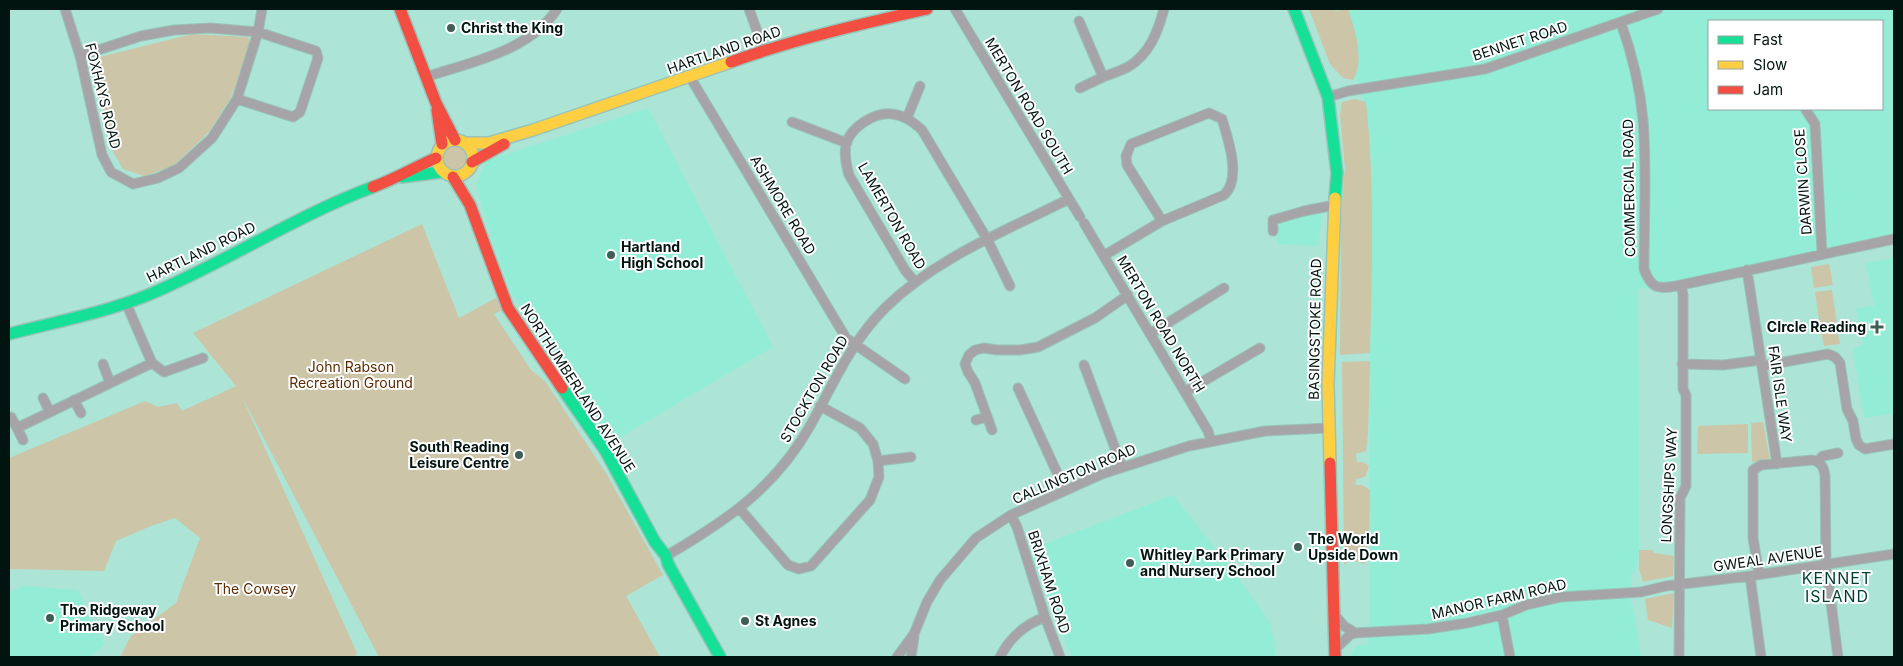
<svg xmlns="http://www.w3.org/2000/svg" width="1903" height="666" font-family="Inter,sans-serif">
	<style>
		.built { fill: #93edd6; fill-rule: evenodd }
		.green { fill: #ccc5a8 }
		.lines { fill: none; stroke-linecap: round; stroke-linejoin: round }
		.street-casing { stroke: #99c3b8; stroke-width: 11 }
		.fast-casing { stroke: #99c3b8; stroke-width: 14 }
		.slow-casing { stroke: #99c3b8; stroke-width: 14 }
		.jam-casing { stroke: #99c3b8; stroke-width: 14 }
		.street { stroke: #a6a4a6; stroke-width: 9 }
		.fast { stroke: #16e098; stroke-width: 11 }
		.slow { stroke: #ffcf43; stroke-width: 11 }
		.jam { stroke: #f24e42; stroke-width: 11 }
		.poi-dot { fill: #3d5d55; stroke: #fff; stroke-width: 2 }
		.labels { text-anchor: middle; stroke-width: 4; stroke-linejoin: round; paint-order: stroke }
		.poi-label { font-size: 14px; font-weight: bold; fill: #01140f; stroke: #fff; text-anchor: start }
		.street-label { font-size: 14px; fill: #01140f; stroke: #fff }
		.park-label { font-size: 14px; fill: #5d2b00; stroke: #fff }
		.quarter-label { font-size: 16px; letter-spacing: 1px; fill: #003e32; stroke: #fff }
	</style>
	<rect width="100%" height="100%" fill="#ace5d6"/>
	<path class="built" d="M 1333,9 L 1894,9 L 1894,240 L 1661,290 L 1640,288 L 1638,290 L 1639,550 L 1636,569 L 1632,575 L 1629,597 L 1633,607 L 1641,657 L 1350,657 L 1356,646 L 1368,644 L 1369,619 L 1370,158 L 1363,99 ZM 1709,21 L 1882,21 L 1882,109 L 1709,109 Z
		M 648,108 L 773,347 L 612,442 L 512,294 L 490,233 L 476,184 L 486,161 Z
		M 1304,214 L 1322,214 L 1318,246 L 1277,244 L 1277,223 Z
		M 1894,258 L 1894,413 L 1864,418 L 1853,349 L 1863,345 L 1856,308 L 1874,306 L 1866,263 Z
		M 1173,495 L 1237,576 L 1271,624 L 1276,657 L 1072,657 L 1029,550 Z
		M 23,586 L 78,590 L 105,644 L 91,657 L 9,657 L 9,592 Z"/>
	<path class="green" d="M 1309,9 L 1334,9 L 1335,11 L 1348,9 C 1355,29 1365,61 1353,80 L 1343,78 L 1330,64 Z
		M 192,34 L 248,37 L 251,45 L 230,99 L 209,132 L 173,166 L 144,176 L 123,169 L 113,152 L 94,64 L 96,58 Z
		M 1355,99 L 1366,102 C 1375,185 1372,269 1370,353 L 1340,355 L 1341,216 L 1345,167 L 1340,115 L 1342,102 Z
		M441 159a14 14 0 1 1 28 0a14 14 0 1 1-28 0Z
		M 422,224 L 459,318 L 496,298 L 502,310 L 494,314 L 531,370 L 545,381 L 606,473 L 663,575 L 626,596 L 660,657 L 379,657 L 242,397 L 357,653 L 355,657 L 120,657 L 131,636 L 176,603 L 200,538 L 175,518 L 151,526 L 116,541 L 104,571 L 9,569 L 9,458 L 145,401 L 158,407 L 177,403 L 182,411 L 236,386 L 193,333 Z
		M 1829,264 L 1833,285 L 1814,288 L 1811,267 Z
		M 1832,290 L 1837,325 L 1820,327 L 1815,292 Z
		M 1837,328 L 1840,344 L 1824,346 L 1821,331 Z
		M 1370,361 L 1368,434 L 1366,451 L 1356,454 L 1357,462 L 1363,462 L 1369,466 L 1365,477 L 1356,479 L 1356,485 L 1362,485 L 1370,490 L 1369,535 L 1365,564 L 1350,560 L 1344,565 L 1342,362 Z
		M 1763,422 L 1770,460 L 1752,462 L 1751,423 Z
		M 1748,424 L 1748,453 L 1697,454 L 1698,426 Z
		M 1639,550 L 1652,550 L 1654,553 L 1674,556 L 1673,576 L 1643,582 L 1639,569 Z
		M 1674,593 L 1672,628 L 1648,620 L 1645,599 Z"/>
	<g class="lines">
		<g class="street-casing">
			<path id="street" d="M 65,9 L 80,56 L 102,155 L 111,172 L 133,184 L 158,178 L 179,168 L 212,138 L 237,99 L 258,32 L 262,9
				M 749,9 L 764,50
				M 955,9 L 1080,217
				M 1079,21 L 1103,77 C 1111,74 1120,71 1128,67 C 1150,54 1158,31 1164,9
				M 1621,23 C 1632,54 1640,87 1643,120 C 1647,169 1644,219 1644,269 C 1652,291 1660,289 1681,285 L 1894,239
				M 80,56 L 141,36 L 174,30 L 210,28 L 258,32 L 316,51 L 318,58 L 300,112 L 293,117 L 237,99
				M 426,77 C 471,62 530,51 557,9
				M 690,77 L 846,338 L 905,379
				M 1080,88 L 1103,77
				M 1328,97 L 1348,91 L 1485,69 L 1658,9
				M 1806,110 L 1815,124 L 1822,253
				M 907,118 L 920,86
				M 792,122 L 847,143
				M 1084,223 L 1208,431 L 1211,441
				M 1273,231 L 1273,220 L 1304,211 L 1335,205
				M 1105,255 L 1162,221 L 1127,165 L 1126,156 L 1131,144 L 1209,113 L 1222,119 C 1228,139 1242,179 1224,195 L 1162,221
				M 1747,270 L 1777,464
				M 915,282 L 905,270 L 849,175 C 846,164 844,155 846,144 C 851,127 874,112 892,114 C 904,115 913,122 922,130 L 987,239 L 1010,286
				M 126,303 L 152,363
				M 1150,334 L 1224,288
				M 103,364 L 110,383
				M 1682,364 L 1723,365 L 1761,360
				M 1084,365 L 1122,467
				M 1762,366 L 1828,354 L 1835,357 L 1840,363 L 1847,409 L 1853,421 L 1856,439 L 1859,445 L 1865,449 L 1894,444
				M 1018,388 L 1065,490
				M 1185,392 L 1260,348
				M 43,398 L 50,412
				M 74,400 L 81,413
				M 11,417 L 17,428 L 152,363 L 164,372 L 203,358
				M 976,420 L 987,417
				M 17,428 L 23,440
				M 992,430 L 975,383 L 968,372 L 965,364 L 969,355 L 975,350 L 984,348 L 997,350 L 1020,350 L 1038,347 L 1095,318 L 1128,295
				M 878,461 L 911,457
				M 1818,461 L 1823,456 L 1838,453
				M 740,509 L 788,565 L 799,569 L 811,566 L 870,500 L 879,477 L 878,461 L 873,444 L 860,428 L 820,406
				M 1011,515 L 1017,527 L 1045,617 L 1060,657
				M 666,556 C 726,521 775,488 810,426 C 833,385 850,343 885,308 C 936,258 1005,231 1069,199
				M 1759,574 L 1753,538 L 1753,470 L 1761,465 L 1812,460 C 1821,462 1823,466 1825,475 L 1826,564 L 1838,657
				M 1750,576 L 1761,657
				M 1333,613 L 1344,626 L 1355,633
				M 1502,615 L 1510,657
				M 1335,649 L 1350,635 L 1355,633 L 1428,629 L 1467,623 L 1502,615 L 1526,605 L 1561,597 L 1641,592 L 1666,586 L 1750,576 L 1894,554
				M 897,657 L 914,634 L 927,602 L 940,580 L 976,538 L 1011,515 L 1102,474 L 1189,446 L 1265,431 L 1329,428
				M 911,657 L 914,637
				M 1000,657 C 1010,637 1024,625 1045,617
				M 1679,657 L 1680,498 L 1686,486 L 1686,395 L 1683,389 L 1683,295 L 1681,285"/>
		</g>
		<g class="fast-casing">
			<path id="fast" d="M 1294,9 L 1328,97 L 1337,173 L 1335,198
				M 402,177 L 442,172
				M 9,334 C 55,322 104,313 148,295 C 225,263 295,216 373,187
				M 562,388 L 605,450 L 655,542 L 666,556 L 668,564 L 720,657"/>
		</g>
		<g class="slow-casing">
			<path id="slow" d="M437 158a18 18 0 1 1 36 0a18 18 0 1 1-36 0Z
				M 465,143 L 489,143 L 533,130 L 731,62
				M 1330,463 L 1328,384 L 1335,198"/>
		</g>
		<g class="jam-casing">
			<path id="jam" d="M 400,9 L 436,103 L 455,140
				M 731,62 C 795,39 861,24 927,9
				M 437,110 L 442,144
				M 472,162 L 504,144
				M 453,177 L 470,205 L 508,308 L 562,388
				M 373,187 C 395,179 415,167 436,158
				M 1330,463 L 1335,657"/>
		</g>
		<use href="#street" class="street"/>
		<use href="#fast" class="fast"/>
		<use href="#slow" class="slow"/>
		<use href="#jam" class="jam"/>
	</g>
	<g class="poi-dot">
		<circle cx="451" cy="28" r="5"/>
		<circle cx="611" cy="255" r="5"/>
		<path d="M1874.5 319.5h5v5h5v5h-5v5h-5v-5h-5v-5h5z"/>
		<circle cx="519" cy="455" r="5"/>
		<circle cx="1298" cy="547" r="5"/>
		<circle cx="1130" cy="563" r="5"/>
		<circle cx="50" cy="618" r="5"/>
		<circle cx="745" cy="621" r="5"/>
	</g>
	<g class="labels">
		<g class="poi-label">
			<text x="461" y="33">Christ the King</text>
			<text x="621" y="252">Hartland<tspan x="621" dy="16">High School</tspan></text>
			<text x="1866" y="332" text-anchor="end">CIrcle Reading</text>
			<text x="509" y="452" text-anchor="end">South Reading<tspan x="509" dy="16">Leisure Centre</tspan></text>
			<text x="1308" y="544">The World<tspan x="1308" dy="16">Upside Down</tspan></text>
			<text x="1140" y="560">Whitley Park Primary<tspan x="1140" dy="16">and Nursery School</tspan></text>
			<text x="60" y="615">The Ridgeway<tspan x="60" dy="16">Primary School</tspan></text>
			<text x="755" y="626">St Agnes</text>
		</g>
		<g class="street-label">
			<text transform="translate(1520 41) rotate(-18)" y="5">BENNET ROAD</text>
			<text transform="translate(724 50) rotate(-19)" y="5">HARTLAND ROAD</text>
			<text transform="translate(103 96) rotate(76)" y="5">FOXHAYS ROAD</text>
			<text transform="translate(1029 106) rotate(59)" y="5">MERTON ROAD SOUTH</text>
			<text transform="translate(1803 182) rotate(-94)" y="5">DARWIN CLOSE</text>
			<text transform="translate(1629 188) rotate(-91)" y="5">COMMERCIAL ROAD</text>
			<text transform="translate(783 205) rotate(59)" y="5">ASHMORE ROAD</text>
			<text transform="translate(892 216) rotate(60)" y="5">LAMERTON ROAD</text>
			<text transform="translate(201 252) rotate(-26)" y="5">HARTLAND ROAD</text>
			<text transform="translate(1161 324) rotate(59)" y="5">MERTON ROAD NORTH</text>
			<text transform="translate(1315 329) rotate(-89)" y="5">BASINGSTOKE ROAD</text>
			<text transform="translate(578 388) rotate(57)" y="5">NORTHUMBERLAND AVENUE</text>
			<text transform="translate(814 389) rotate(-60)" y="5">STOCKTON ROAD</text>
			<text transform="translate(1780 394) rotate(82)" y="5">FAIR ISLE WAY</text>
			<text transform="translate(1074 474) rotate(-23)" y="5">CALLINGTON ROAD</text>
			<text transform="translate(1669 485) rotate(-87)" y="5">LONGSHIPS WAY</text>
			<text transform="translate(1768 559) rotate(-8)" y="5">GWEAL AVENUE</text>
			<text transform="translate(1049 582) rotate(72)" y="5">BRIXHAM ROAD</text>
			<text transform="translate(1499 599) rotate(-13)" y="5">MANOR FARM ROAD</text>
		</g>
		<g class="park-label">
			<text x="351" y="372">John Rabson<tspan x="351" dy="16">Recreation Ground</tspan></text>
			<text x="255" y="594">The Cowsey</text>
		</g>
		<g class="quarter-label">
			<text x="1837" y="584">KENNET<tspan x="1837" dy="18">ISLAND</tspan></text>
		</g>
	</g>
	<rect width="1903" height="666" fill="none" stroke="#01140f" stroke-width="20"/>
	<rect x="1708" y="20" width="175" height="90" fill="#ffffff" stroke="#99a19f"/>
	<rect x="1718" y="36" width="25" height="8" fill="#16e098" stroke="#99a19f"/>
	<text x="1753" y="45" font-size="15" fill="#01140f">Fast</text>
	<rect x="1718" y="61" width="25" height="8" fill="#ffcf43" stroke="#99a19f"/>
	<text x="1753" y="70" font-size="15" fill="#01140f">Slow</text>
	<rect x="1718" y="86" width="25" height="8" fill="#f24e42" stroke="#99a19f"/>
	<text x="1753" y="95" font-size="15" fill="#01140f">Jam</text>
</svg>
